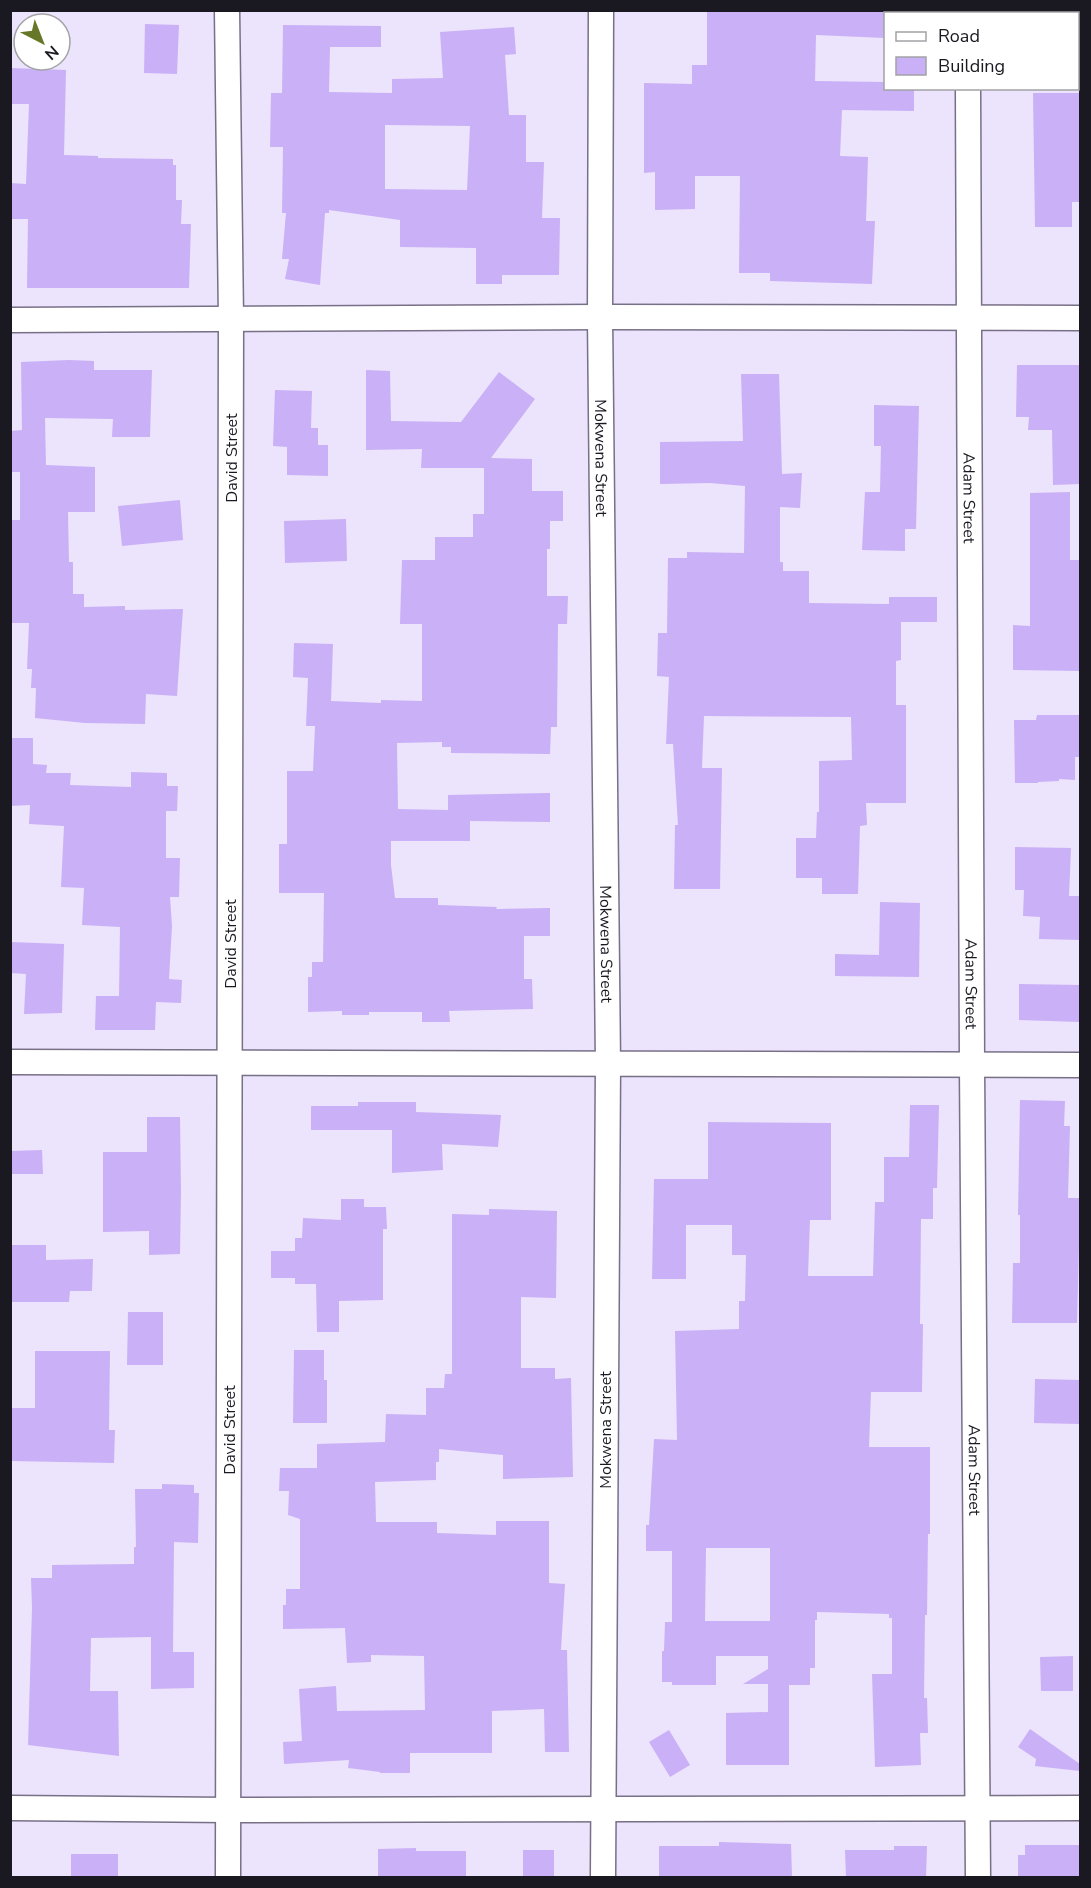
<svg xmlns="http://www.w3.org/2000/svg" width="1091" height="1888" font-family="'Nunito Sans',sans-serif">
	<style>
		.building { fill: #cab0f7; fill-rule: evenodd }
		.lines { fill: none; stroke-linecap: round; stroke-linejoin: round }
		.street-casing { stroke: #787086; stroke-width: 27 }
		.street { stroke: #fff; stroke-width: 24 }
		.labels { text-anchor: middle; stroke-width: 5; stroke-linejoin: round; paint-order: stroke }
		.street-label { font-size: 16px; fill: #1a1820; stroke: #fff }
	</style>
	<rect width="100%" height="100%" fill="#ece3fc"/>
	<path class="building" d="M 707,10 L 885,10 L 885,38 L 816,35 L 815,81 L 885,82 L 885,88 L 914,88 L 914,111 L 842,110 L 840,156 L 868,157 L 866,221 L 875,221 L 872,284 L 770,281 L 770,273 L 739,273 L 740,176 L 695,176 L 695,209 L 655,210 L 655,172 L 644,173 L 644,83 L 692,84 L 692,65 L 707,65 Z
		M 145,24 L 179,25 L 177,74 L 144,73 Z
		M 283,25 L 381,26 L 381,47 L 330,47 L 329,92 L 392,93 L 392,79 L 443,78 L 440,32 L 514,27 L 516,54 L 505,55 L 509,115 L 526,115 L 526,162 L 544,162 L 542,218 L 560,218 L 559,275 L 502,275 L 502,284 L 476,284 L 476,248 L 400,247 L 400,220 L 329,210 L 329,213 L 325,213 L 320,285 L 285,279 L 289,259 L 282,259 L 286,213 L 282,213 L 283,147 L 270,147 L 271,93 L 282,93 ZM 385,125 L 470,126 L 467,190 L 385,189 Z
		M 10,68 L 66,70 L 64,155 L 98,156 L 98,158 L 173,159 L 173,165 L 176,165 L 176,200 L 182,200 L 181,224 L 191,224 L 189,288 L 27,288 L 28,219 L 10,219 L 10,183 L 26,184 L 29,104 L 10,104 Z
		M 1033,93 L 1080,93 L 1080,202 L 1072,202 L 1072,227 L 1035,227 Z
		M 69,360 L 94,361 L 94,370 L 152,370 L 150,437 L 112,437 L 113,419 L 45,418 L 46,465 L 95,467 L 95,512 L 68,512 L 69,562 L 73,562 L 73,594 L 84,594 L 84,607 L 125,606 L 125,610 L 183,609 L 177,696 L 146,694 L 145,724 L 85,723 L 35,718 L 36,688 L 31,688 L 32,669 L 27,669 L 29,623 L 10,623 L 10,520 L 20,520 L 20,472 L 11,472 L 10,431 L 22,430 L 21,362 Z
		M 1017,365 L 1080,365 L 1080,484 L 1053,485 L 1052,430 L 1028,430 L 1029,417 L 1016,417 Z
		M 366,370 L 390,371 L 391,421 L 461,422 L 499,372 L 535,399 L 491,458 L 532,459 L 532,491 L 563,491 L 563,521 L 550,521 L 550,549 L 547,549 L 547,596 L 568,596 L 567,624 L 558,624 L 557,727 L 551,727 L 550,754 L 451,753 L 451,747 L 442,747 L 442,742 L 397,743 L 398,809 L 448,810 L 448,795 L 550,793 L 550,822 L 470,821 L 470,841 L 391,841 L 391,865 L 395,898 L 438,898 L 438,905 L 497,907 L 496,909 L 550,908 L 550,936 L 524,936 L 524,979 L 532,979 L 533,1009 L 449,1011 L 450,1022 L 422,1022 L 422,1012 L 369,1012 L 369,1015 L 342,1015 L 342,1011 L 308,1012 L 308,977 L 312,977 L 312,962 L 323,962 L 324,893 L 279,893 L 279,844 L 287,844 L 287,771 L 313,771 L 315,726 L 306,726 L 308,678 L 293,677 L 294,643 L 333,644 L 331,701 L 381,703 L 381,700 L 422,701 L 422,624 L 400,624 L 402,560 L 435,560 L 435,537 L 473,537 L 473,514 L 484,514 L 484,468 L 421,468 L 422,449 L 366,450 Z
		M 741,374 L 779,374 L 782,474 L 802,473 L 800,508 L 780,507 L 780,562 L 783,562 L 783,571 L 809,571 L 809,603 L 889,604 L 889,597 L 937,597 L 937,622 L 901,622 L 901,660 L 896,661 L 896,705 L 906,705 L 906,803 L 866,803 L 867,825 L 860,826 L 858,894 L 822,894 L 822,878 L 796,878 L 796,838 L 816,838 L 817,812 L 819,812 L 819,761 L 852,760 L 851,717 L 704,716 L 702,768 L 722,768 L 720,889 L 674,889 L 675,825 L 678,825 L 673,744 L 666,744 L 669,677 L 657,676 L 658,633 L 667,633 L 668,558 L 687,558 L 687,552 L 744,553 L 745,486 L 710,483 L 660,484 L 660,442 L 743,441 Z
		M 275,390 L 312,391 L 311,428 L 318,428 L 318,445 L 328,445 L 328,476 L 287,475 L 287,447 L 273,446 Z
		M 874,405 L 919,406 L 916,529 L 905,529 L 905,551 L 862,550 L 865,492 L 880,492 L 881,446 L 874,446 Z
		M 1070,492 L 1070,560 L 1079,560 L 1080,671 L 1013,670 L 1013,625 L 1030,626 L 1030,493 Z
		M 180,500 L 183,540 L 122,546 L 118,506 Z
		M 346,519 L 347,561 L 285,563 L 284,521 Z
		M 1037,715 L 1080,715 L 1080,757 L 1075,757 L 1075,780 L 1059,779 L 1059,781 L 1038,782 L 1038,783 L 1015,783 L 1014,720 L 1036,720 Z
		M 10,738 L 33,738 L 33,764 L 47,765 L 46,773 L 71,773 L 70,785 L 131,787 L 131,772 L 167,773 L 167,786 L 178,786 L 177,811 L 166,811 L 166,858 L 180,858 L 179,897 L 170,897 L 172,926 L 169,979 L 182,980 L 181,1003 L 156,1002 L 155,1030 L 95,1030 L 96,996 L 119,996 L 120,927 L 82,925 L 84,888 L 61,887 L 64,826 L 29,824 L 30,805 L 10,806 Z
		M 1015,847 L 1071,848 L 1069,896 L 1080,896 L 1080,940 L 1039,939 L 1040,917 L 1023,916 L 1024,890 L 1015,890 Z
		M 880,902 L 920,903 L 919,977 L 835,976 L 835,954 L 879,955 Z
		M 10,942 L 64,944 L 62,1013 L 24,1014 L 26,974 L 10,973 Z
		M 1019,984 L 1080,985 L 1080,1022 L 1019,1020 Z
		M 1020,1100 L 1065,1101 L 1064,1126 L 1070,1126 L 1068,1198 L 1080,1198 L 1080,1208 L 1077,1323 L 1012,1323 L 1013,1263 L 1020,1263 L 1020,1215 L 1018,1215 Z
		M 358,1102 L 416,1102 L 416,1112 L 501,1115 L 498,1147 L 442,1144 L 443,1170 L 392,1173 L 392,1130 L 311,1130 L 311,1106 L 358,1106 Z
		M 910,1105 L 939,1105 L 937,1188 L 933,1188 L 933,1219 L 921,1219 L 920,1324 L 923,1324 L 922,1392 L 871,1392 L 869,1447 L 930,1447 L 930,1534 L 928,1534 L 927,1615 L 925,1615 L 924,1698 L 927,1698 L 928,1733 L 920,1733 L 921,1765 L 875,1767 L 872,1674 L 892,1674 L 892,1618 L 889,1618 L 889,1614 L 817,1612 L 817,1620 L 815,1620 L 815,1668 L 810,1668 L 810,1685 L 789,1685 L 789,1765 L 726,1765 L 726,1713 L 768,1712 L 768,1684 L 743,1684 L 768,1669 L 768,1656 L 716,1656 L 716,1685 L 672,1685 L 672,1682 L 662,1682 L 662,1651 L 664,1651 L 665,1622 L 672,1622 L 672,1551 L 646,1551 L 646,1525 L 649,1525 L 654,1439 L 677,1440 L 675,1331 L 739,1329 L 739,1301 L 745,1301 L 746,1255 L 732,1255 L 732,1225 L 686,1225 L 686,1279 L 652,1279 L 654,1179 L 708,1179 L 708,1122 L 831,1123 L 831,1220 L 810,1220 L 808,1276 L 873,1276 L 875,1202 L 884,1202 L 884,1157 L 909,1157 ZM 706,1548 L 770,1548 L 770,1621 L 705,1621 Z
		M 147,1117 L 180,1117 L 181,1191 L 180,1254 L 149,1255 L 149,1231 L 103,1232 L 103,1152 L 147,1152 Z
		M 42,1150 L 43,1174 L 10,1174 L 10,1151 Z
		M 341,1199 L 364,1199 L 364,1207 L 386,1207 L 387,1229 L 383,1229 L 383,1300 L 339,1301 L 339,1332 L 317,1332 L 316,1284 L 295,1284 L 295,1278 L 271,1278 L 271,1251 L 295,1251 L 295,1238 L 302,1238 L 303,1218 L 341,1220 Z
		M 489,1209 L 557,1211 L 556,1298 L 521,1297 L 521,1368 L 555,1368 L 555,1379 L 571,1378 L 573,1477 L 503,1479 L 503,1455 L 439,1449 L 439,1462 L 436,1462 L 436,1480 L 375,1482 L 376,1522 L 437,1522 L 437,1533 L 496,1535 L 496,1521 L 549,1521 L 549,1583 L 565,1584 L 561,1650 L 567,1650 L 569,1752 L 545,1752 L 544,1709 L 492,1711 L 492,1753 L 410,1753 L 410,1773 L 380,1773 L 380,1772 L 348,1768 L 349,1760 L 284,1764 L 283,1742 L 302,1741 L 299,1689 L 336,1686 L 337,1711 L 425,1710 L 424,1656 L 371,1655 L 371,1662 L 347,1663 L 345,1628 L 283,1629 L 283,1605 L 286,1605 L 286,1589 L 300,1589 L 300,1519 L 288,1515 L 289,1491 L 279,1491 L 280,1468 L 317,1468 L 317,1444 L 385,1442 L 386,1414 L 426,1415 L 426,1388 L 444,1388 L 445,1374 L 452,1374 L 452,1214 L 489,1215 Z
		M 11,1245 L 46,1245 L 46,1260 L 93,1259 L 92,1291 L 70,1291 L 69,1302 L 11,1302 Z
		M 128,1312 L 163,1312 L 163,1365 L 127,1365 Z
		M 294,1350 L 324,1350 L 324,1380 L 327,1380 L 327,1423 L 293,1423 Z
		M 35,1351 L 110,1351 L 109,1430 L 115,1430 L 114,1463 L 10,1461 L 10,1408 L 35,1408 Z
		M 1035,1379 L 1080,1380 L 1080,1424 L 1034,1423 Z
		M 162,1484 L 194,1485 L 194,1493 L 199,1493 L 198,1543 L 174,1542 L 173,1652 L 194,1652 L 194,1688 L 151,1689 L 151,1637 L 91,1638 L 90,1691 L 118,1691 L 119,1756 L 28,1745 L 32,1608 L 31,1578 L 52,1578 L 52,1565 L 134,1564 L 134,1547 L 136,1547 L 135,1489 L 162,1489 Z
		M 1073,1656 L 1073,1691 L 1041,1691 L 1040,1657 Z
		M 1030,1729 L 1080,1764 L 1080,1771 L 1035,1766 L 1036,1759 L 1018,1747 Z
		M 669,1730 L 690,1765 L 670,1777 L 649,1742 Z
		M 719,1842 L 791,1844 L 792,1876 L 659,1878 L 659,1846 L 719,1846 Z
		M 1025,1845 L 1080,1845 L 1080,1878 L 1018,1878 L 1018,1855 L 1025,1855 Z
		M 894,1846 L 927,1846 L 926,1878 L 846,1878 L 845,1850 L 894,1850 Z
		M 416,1848 L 416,1851 L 466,1851 L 466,1878 L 378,1878 L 378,1849 Z
		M 523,1850 L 554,1850 L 554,1878 L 523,1878 Z
		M 71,1854 L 118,1854 L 118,1878 L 71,1878 Z"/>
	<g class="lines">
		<g class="street-casing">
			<g id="street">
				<path d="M 227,10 L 231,319 L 228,1878"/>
				<path id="s1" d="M 601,10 L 600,317 L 608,1064 L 603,1878"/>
				<path d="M 968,10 L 968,14"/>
				<path id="s2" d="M 968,88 L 972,1066 L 978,1878"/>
				<path d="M 10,320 L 600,317 L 1080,318"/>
				<path d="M 10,1062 L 1080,1065"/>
				<path d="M 10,1808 L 228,1810 L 1080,1808"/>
			</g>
		</g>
		<use href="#street" class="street"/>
	</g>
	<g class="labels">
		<g class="street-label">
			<text transform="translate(231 458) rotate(-90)" y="6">David Street</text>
			<text dy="6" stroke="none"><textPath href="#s1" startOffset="448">Mokwena Street</textPath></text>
			<text dy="6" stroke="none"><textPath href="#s2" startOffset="410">Adam Street</textPath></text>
			<text transform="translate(230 944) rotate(-90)" y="6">David Street</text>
			<text dy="6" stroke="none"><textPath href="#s1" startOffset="934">Mokwena Street</textPath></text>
			<text dy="6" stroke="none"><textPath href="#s2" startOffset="896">Adam Street</textPath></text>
			<text transform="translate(229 1430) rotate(-90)" y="6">David Street</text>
			<text transform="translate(605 1430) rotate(-90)" y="6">Mokwena Street</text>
			<text dy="6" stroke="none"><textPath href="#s2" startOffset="1382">Adam Street</textPath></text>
		</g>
	</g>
	<rect width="1091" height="1888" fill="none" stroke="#1a1820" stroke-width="24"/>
	<rect x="884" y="12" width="195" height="78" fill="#ffffff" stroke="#a3a3a6" stroke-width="1.5"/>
	<rect x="896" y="32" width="30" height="9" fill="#ffffff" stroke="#a3a3a6" stroke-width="1.5"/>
	<text x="938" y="42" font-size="18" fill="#1a1820">Road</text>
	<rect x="896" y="57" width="30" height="18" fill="#cab0f7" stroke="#a3a3a6" stroke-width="1.5"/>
	<text x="938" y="72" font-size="18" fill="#1a1820">Building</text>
	<g transform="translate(42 42) rotate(138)"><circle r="28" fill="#ffffff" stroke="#a3a3a6" stroke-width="1.5"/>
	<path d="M0-4.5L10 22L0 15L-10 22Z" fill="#667827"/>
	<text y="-9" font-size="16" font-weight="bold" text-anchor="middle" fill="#1a1820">N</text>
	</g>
</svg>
